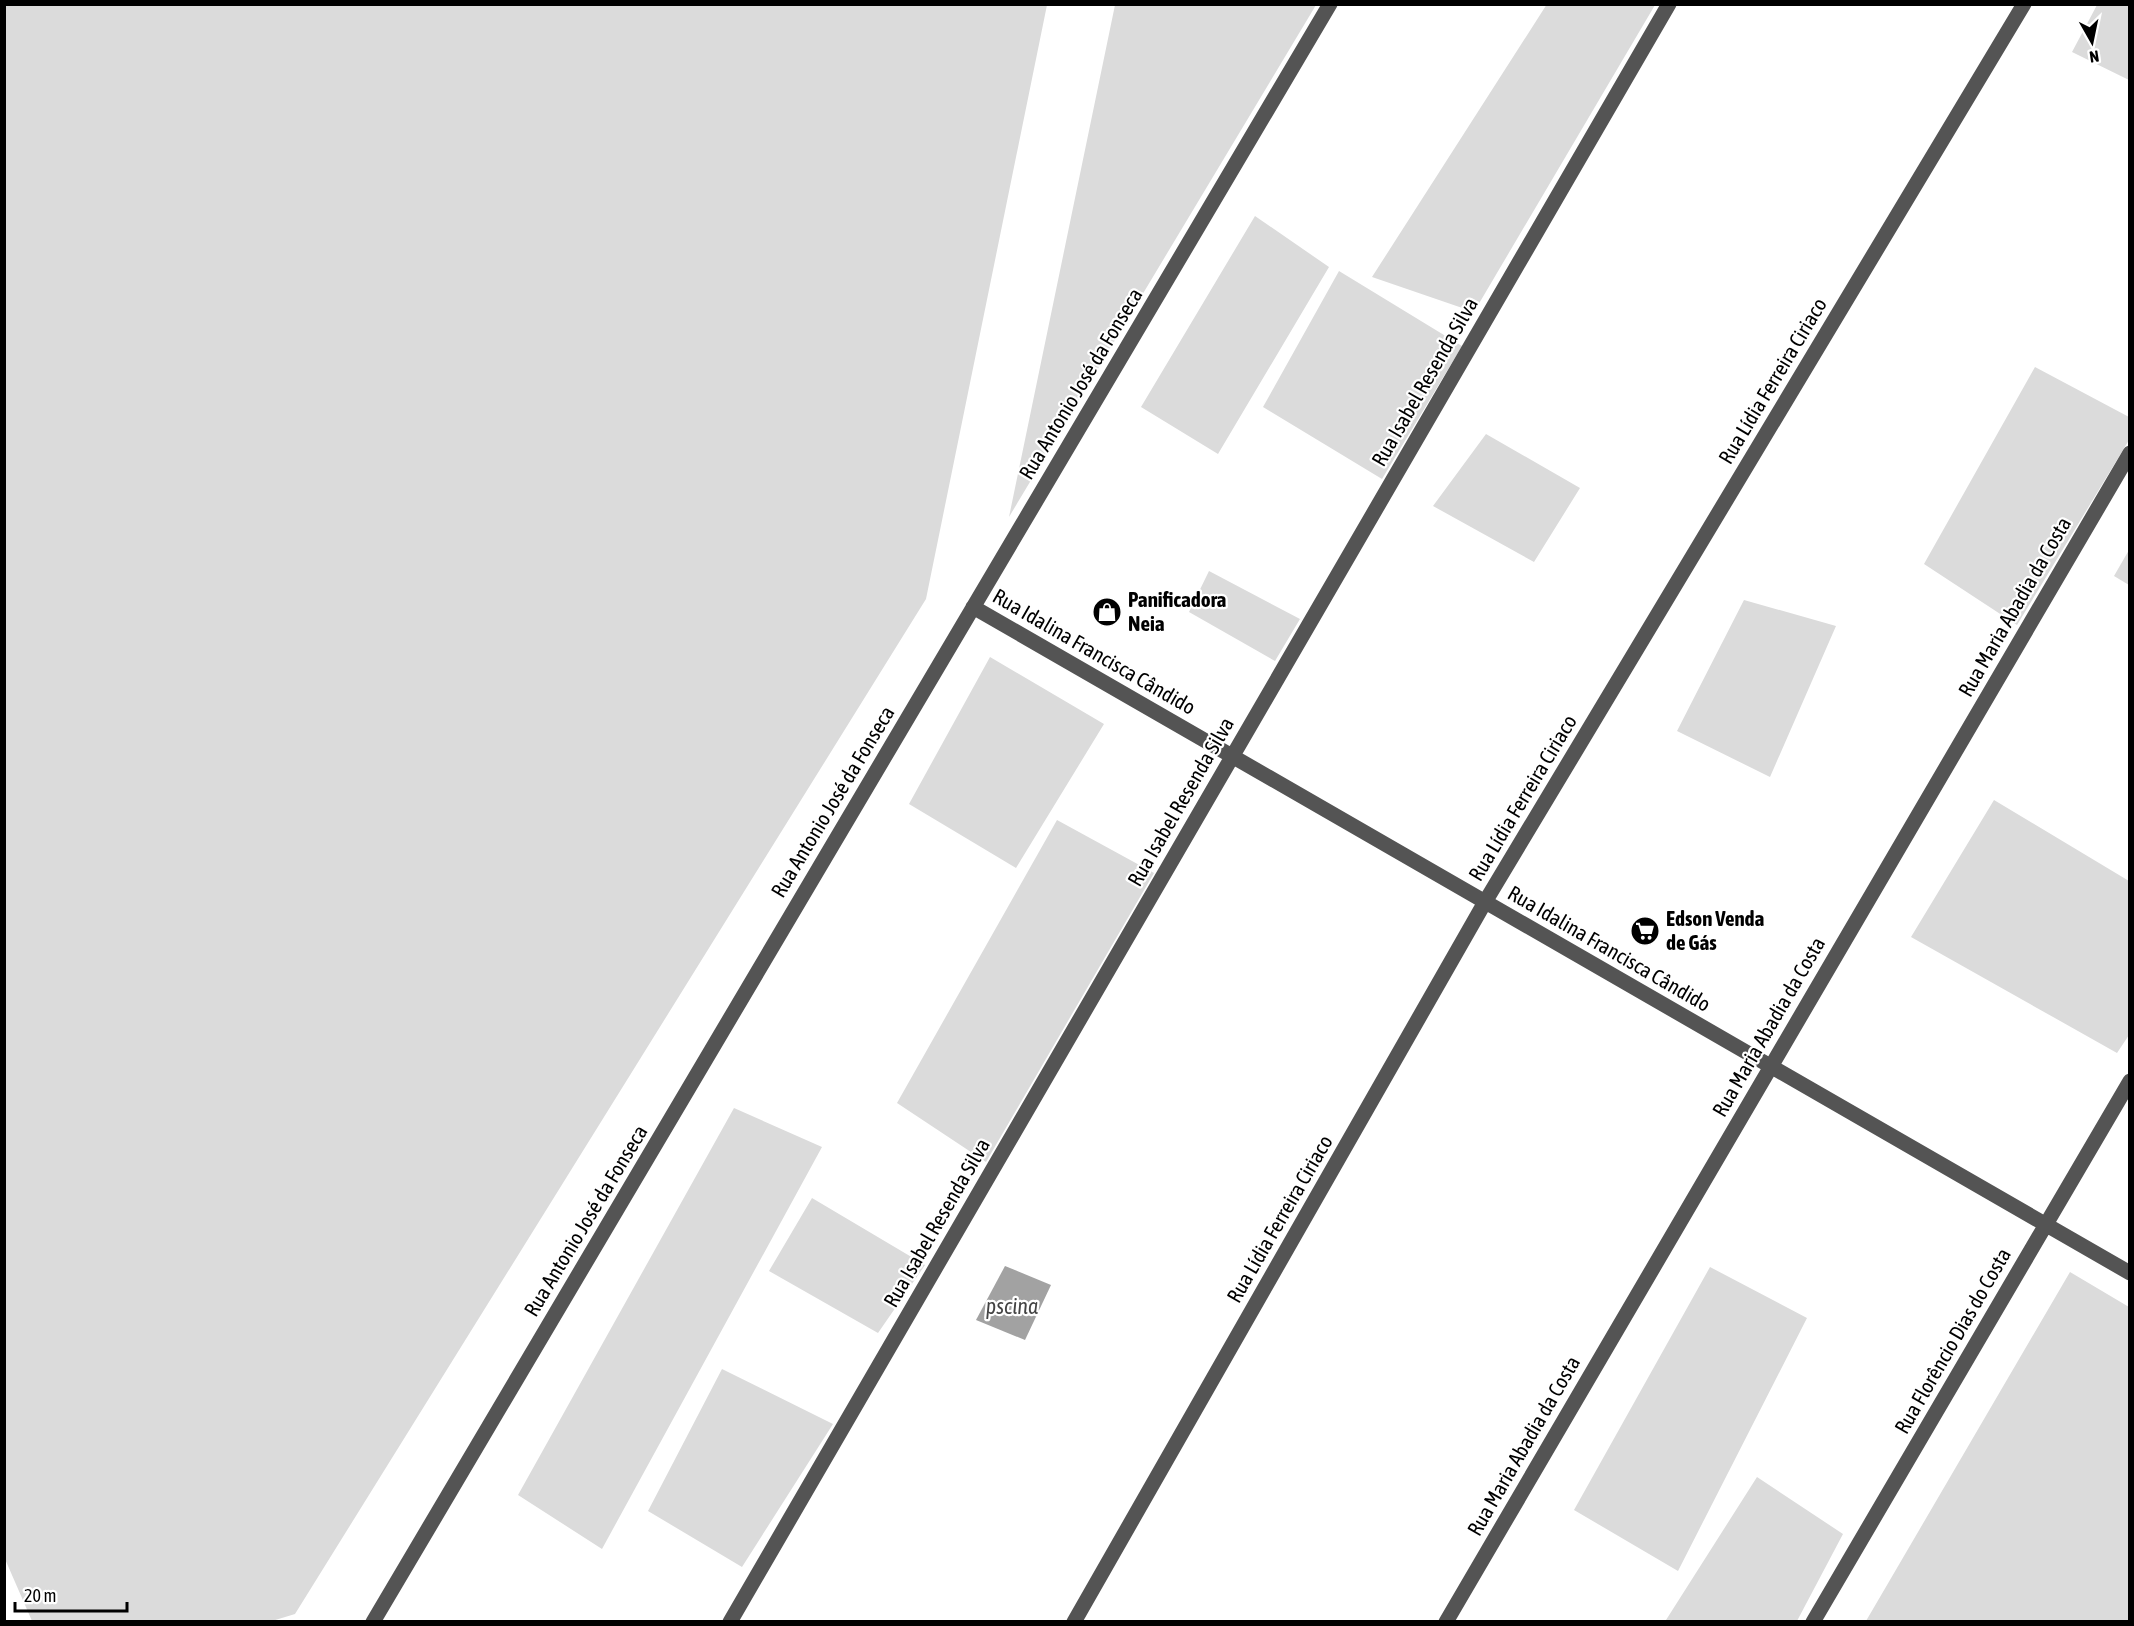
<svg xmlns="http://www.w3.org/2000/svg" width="2134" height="1626" font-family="'Asap Condensed',sans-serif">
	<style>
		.green { fill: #dbdbdb }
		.water { fill: #a2a2a2 }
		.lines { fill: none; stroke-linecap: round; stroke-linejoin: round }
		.minor { stroke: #545454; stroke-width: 15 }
		.labels { text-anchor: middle; stroke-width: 4.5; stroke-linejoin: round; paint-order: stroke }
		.street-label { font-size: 21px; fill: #000; stroke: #fff }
		.poi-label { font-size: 21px; font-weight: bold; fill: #000; stroke: #fff; text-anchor: start }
		.water-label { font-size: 22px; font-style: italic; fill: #434343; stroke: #fff }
	</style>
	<rect width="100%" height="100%" fill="#fff"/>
	<path class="green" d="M 1115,4 L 1316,5 L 1009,517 L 1115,5 Z
		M 1547,4 L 1655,5 L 1474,312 L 1372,277 Z
		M 4,5 L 1047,5 L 926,599 L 295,1614 L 272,1621 L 32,1621 L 5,1559 Z
		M 2097,5 L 2129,5 L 2129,80 L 2072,52 Z
		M 1255,216 L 1329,267 L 1218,454 L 1141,407 Z
		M 1339,271 L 1462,346 L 1382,479 L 1263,407 Z
		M 2035,367 L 2129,417 L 2129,440 L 2017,625 L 1924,564 Z
		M 1486,434 L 1580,488 L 1534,562 L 1433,506 Z
		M 2129,550 L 2129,585 L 2114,576 Z
		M 1209,571 L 1300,619 L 1275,661 L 1189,612 Z
		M 1744,600 L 1836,626 L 1770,777 L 1677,731 Z
		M 990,657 L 1104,724 L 1016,868 L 909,804 Z
		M 1994,800 L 2129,881 L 2129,1035 L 2117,1053 L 1911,937 Z
		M 1057,820 L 1154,873 L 986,1162 L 897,1103 Z
		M 734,1108 L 822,1147 L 602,1549 L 518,1495 Z
		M 812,1198 L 925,1265 L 878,1333 L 769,1271 Z
		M 1710,1267 L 1807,1318 L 1678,1571 L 1574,1510 Z
		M 2070,1272 L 2129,1307 L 2129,1621 L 1866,1621 Z
		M 722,1369 L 833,1424 L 742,1567 L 648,1511 Z
		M 1757,1477 L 1843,1534 L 1797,1621 L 1668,1621 L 1666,1620 Z"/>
	<path class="water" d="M 1005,1266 L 1051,1285 L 1025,1340 L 976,1320 Z"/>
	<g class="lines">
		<path class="minor" d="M 973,607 L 2130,1273
			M 373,1622 L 1330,4
			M 730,1622 L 1669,4
			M 1074,1622 L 1485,902 L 2024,4
			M 1446,1622 L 2130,453
			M 1813,1622 L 2130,1081"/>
	</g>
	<defs>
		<g id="shop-disc" transform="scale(1.5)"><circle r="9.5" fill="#000" stroke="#fff"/><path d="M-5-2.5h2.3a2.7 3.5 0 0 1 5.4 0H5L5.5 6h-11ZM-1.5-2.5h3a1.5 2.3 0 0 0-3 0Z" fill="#fff"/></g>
		<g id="supermarket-disc" transform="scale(1.5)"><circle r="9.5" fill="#000" stroke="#fff"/><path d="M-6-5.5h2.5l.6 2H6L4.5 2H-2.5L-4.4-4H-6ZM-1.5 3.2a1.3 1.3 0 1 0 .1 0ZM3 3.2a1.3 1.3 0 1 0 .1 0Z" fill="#fff"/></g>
	</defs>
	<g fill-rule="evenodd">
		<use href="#shop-disc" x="1107" y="612"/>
		<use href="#supermarket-disc" x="1645" y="931"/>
	</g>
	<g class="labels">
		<g class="street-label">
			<text transform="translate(1773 381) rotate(-59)" y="7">Rua Lídia Ferreira Ciriaco</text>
			<text transform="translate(1425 382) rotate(-60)" y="7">Rua Isabel Resenda Silva</text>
			<text transform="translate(1081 384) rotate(-59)" y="7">Rua Antonio José da Fonseca</text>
			<text transform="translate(2015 607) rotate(-60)" y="7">Rua Maria Abadia da Costa</text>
			<text transform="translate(1094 652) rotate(30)" y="7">Rua Idalina Francisca Cândido</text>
			<text transform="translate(1523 798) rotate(-59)" y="7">Rua Lídia Ferreira Ciriaco</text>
			<text transform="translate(833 802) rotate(-59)" y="7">Rua Antonio José da Fonseca</text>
			<text transform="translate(1181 802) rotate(-60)" y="7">Rua Isabel Resenda Silva</text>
			<text transform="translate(1609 949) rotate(30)" y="7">Rua Idalina Francisca Cândido</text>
			<text transform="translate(1769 1027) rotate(-60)" y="7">Rua Maria Abadia da Costa</text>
			<text transform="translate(1280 1219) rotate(-60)" y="7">Rua Lídia Ferreira Ciriaco</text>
			<text transform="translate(586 1221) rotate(-59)" y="7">Rua Antonio José da Fonseca</text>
			<text transform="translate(937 1223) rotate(-60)" y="7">Rua Isabel Resenda Silva</text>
			<text transform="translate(1953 1341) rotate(-60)" y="7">Rua Florêncio Dias do Costa</text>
			<text transform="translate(1524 1446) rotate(-60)" y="7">Rua Maria Abadia da Costa</text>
		</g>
		<g class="poi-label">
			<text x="1128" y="607">Panificadora<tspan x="1128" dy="24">Neia</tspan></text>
			<text x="1666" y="926">Edson Venda<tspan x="1666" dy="24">de Gás</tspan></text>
		</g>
		<g class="water-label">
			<text x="1012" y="1314">pscina</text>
		</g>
	</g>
	<rect width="2134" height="1626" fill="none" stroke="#000000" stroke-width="12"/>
	<g transform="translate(2092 42) rotate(171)" stroke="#ffffff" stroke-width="4.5" paint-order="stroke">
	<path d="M0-4.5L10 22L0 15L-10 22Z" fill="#000000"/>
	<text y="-9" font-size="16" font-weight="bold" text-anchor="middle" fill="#000000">N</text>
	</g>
	<path d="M15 1602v9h112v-9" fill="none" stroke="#000000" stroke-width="3"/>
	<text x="24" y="1602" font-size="18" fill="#000000" stroke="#ffffff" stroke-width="4.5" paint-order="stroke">20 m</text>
</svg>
